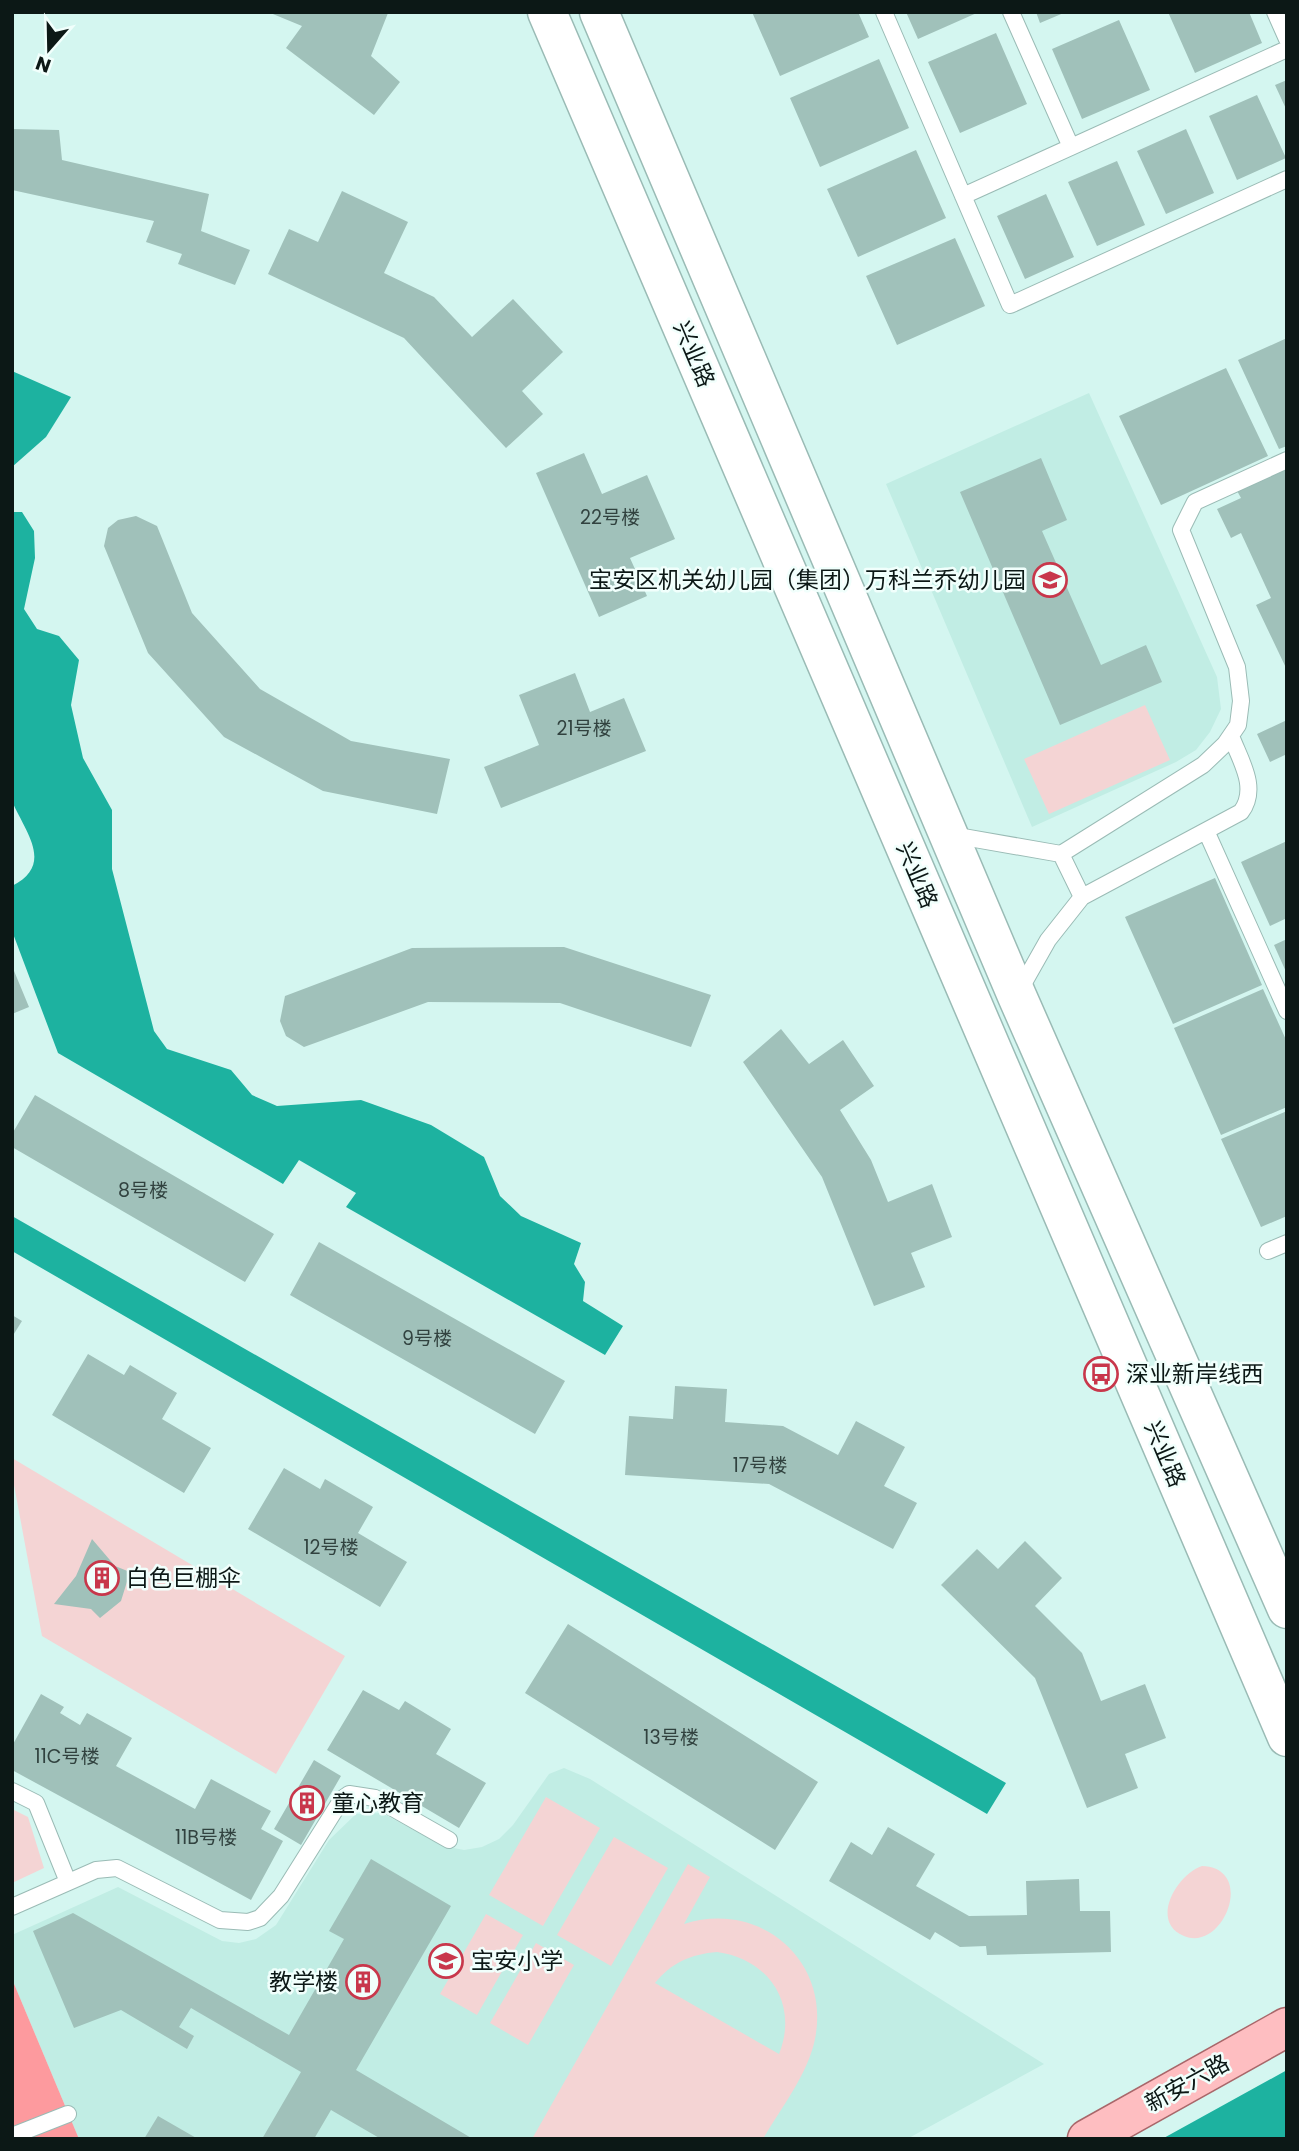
<svg xmlns="http://www.w3.org/2000/svg" width="1299" height="2151" font-family="Poppins,'Noto Sans SC',sans-serif">
	<style>
		.built { fill: #c1ede4 }
		.green { fill: #f4d4d4; fill-rule: evenodd }
		.forest { fill: #fd9a9e }
		.water { fill: #1db2a0 }
		.building { fill: #a0c1ba }
		.lines { fill: none; stroke-linecap: round; stroke-linejoin: round }
		.lane-casing { stroke: #9abbb5; stroke-width: 18 }
		.secondary-casing { stroke: #9abbb5; stroke-width: 41 }
		.primary-casing { stroke: #a9676a; stroke-width: 41 }
		.lane { stroke: #fff; stroke-width: 16 }
		.secondary { stroke: #fff; stroke-width: 38 }
		.primary { stroke: #febec1; stroke-width: 38 }
		.labels { text-anchor: middle; stroke-width: 5; stroke-linejoin: round; paint-order: stroke }
		.number-label { font-size: 19px; fill: #31423f }
		.street-label { font-size: 23px; fill: #0c1816; stroke: #f1fffc }
		.poi-label { font-size: 23px; fill: #0c1816; stroke: #f1fffc; text-anchor: start }
	</style>
	<rect width="100%" height="100%" fill="#d4f6f0"/>
	<path class="built" d="M 1089,393 L 1217,677 L 1221,709 L 1210,732 L 1196,750 L 1176,762 L 1032,827 L 886,484 Z
		M 564,1768 L 590,1779 L 1044,2064 L 907,2139 L 79,2139 L 12,1979 L 12,1935 L 118,1887 L 222,1941 L 239,1943 L 256,1939 L 276,1925 L 329,1840 L 356,1814 L 382,1813 L 443,1846 L 464,1850 L 482,1847 L 499,1839 L 513,1825 L 549,1774 Z"/>
	<path class="green" d="M 1145,705 L 1170,760 L 1049,814 L 1024,759 Z
		M 12,1458 L 345,1656 L 276,1774 L 42,1636 L 12,1474 Z
		M 546,1797 L 600,1828 L 543,1926 L 489,1895 Z
		M 12,1809 L 28,1817 L 44,1868 L 12,1883 Z
		M 614,1837 L 668,1868 L 611,1966 L 557,1935 Z
		M 688,1864 L 710,1877 L 684,1924 C 759,1900 831,1959 815,2039 C 808,2074 781,2108 763,2139 L 532,2139 ZM 717,1952 C 769,1959 799,2004 779,2054 L 655,1983 C 671,1963 691,1954 717,1952 Z
		M 1202,1866 C 1257,1868 1223,1953 1184,1936 C 1149,1922 1177,1874 1202,1866 Z
		M 486,1914 L 523,1935 L 477,2015 L 440,1994 Z
		M 536,1943 L 574,1965 L 528,2045 L 490,2023 Z"/>
	<path class="forest" d="M 12,1979 L 79,2139 L 18,2139 L 12,2126 Z"/>
	<path class="water" d="M 12,371 L 71,397 L 46,437 L 12,467 Z
		M 12,512 L 22,512 L 34,531 L 35,558 L 24,609 L 37,629 L 59,636 L 79,660 L 71,705 L 83,758 L 112,810 L 112,869 L 154,1031 L 167,1049 L 231,1070 L 252,1095 L 277,1106 L 361,1100 L 431,1125 L 484,1157 L 500,1196 L 521,1216 L 581,1243 L 574,1264 L 585,1282 L 583,1301 L 623,1326 L 605,1355 L 346,1207 L 356,1193 L 299,1160 L 283,1184 L 58,1053 L 12,931 L 12,886 C 55,864 25,832 12,801 Z
		M 12,1216 L 1006,1783 L 987,1814 L 12,1251 Z
		M 1287,2070 L 1287,2139 L 1162,2139 Z"/>
	<path class="building" d="M 268,12 L 388,13 L 371,56 L 400,82 L 374,115 L 286,48 L 302,26 Z
		M 752,12 L 858,12 L 869,37 L 780,76 Z
		M 906,12 L 979,12 L 918,39 Z
		M 1036,12 L 1066,12 L 1040,23 Z
		M 1168,12 L 1249,12 L 1262,43 L 1195,73 Z
		M 1119,20 L 1150,90 L 1082,119 L 1052,49 Z
		M 996,33 L 1027,104 L 960,133 L 928,62 Z
		M 879,59 L 909,128 L 820,167 L 790,98 Z
		M 1287,80 L 1287,111 L 1275,85 Z
		M 1257,95 L 1286,158 L 1237,180 L 1209,116 Z
		M 12,129 L 59,130 L 62,160 L 209,194 L 201,231 L 250,250 L 235,285 L 178,264 L 182,254 L 146,242 L 154,221 L 12,190 Z
		M 1186,129 L 1214,193 L 1166,214 L 1137,151 Z
		M 916,150 L 946,218 L 858,257 L 827,189 Z
		M 1117,161 L 1145,225 L 1097,246 L 1068,182 Z
		M 342,191 L 408,222 L 384,273 L 434,297 L 472,337 L 513,299 L 563,352 L 522,391 L 543,414 L 506,448 L 404,338 L 268,274 L 289,229 L 318,242 Z
		M 1046,194 L 1074,257 L 1025,279 L 997,216 Z
		M 955,238 L 985,306 L 897,345 L 866,276 Z
		M 1287,338 L 1287,446 L 1279,449 L 1238,360 Z
		M 1226,368 L 1268,456 L 1161,505 L 1119,416 Z
		M 584,453 L 602,494 L 647,475 L 675,539 L 630,558 L 647,596 L 599,617 L 536,473 Z
		M 1041,458 L 1067,520 L 1042,531 L 1101,665 L 1146,645 L 1162,682 L 1060,725 L 960,492 Z
		M 1287,466 L 1287,670 L 1256,605 L 1271,598 L 1241,533 L 1231,538 L 1217,509 L 1241,498 L 1236,489 Z
		M 136,516 L 157,526 L 192,613 L 260,689 L 351,741 L 450,759 L 437,814 L 323,791 L 224,737 L 148,653 L 104,546 L 108,528 L 118,520 Z
		M 575,673 L 590,712 L 624,698 L 646,751 L 501,808 L 484,767 L 539,745 L 519,695 Z
		M 1287,720 L 1287,754 L 1270,762 L 1257,734 Z
		M 1287,841 L 1287,918 L 1270,926 L 1241,862 Z
		M 1215,878 L 1262,985 L 1173,1024 L 1125,917 Z
		M 1287,939 L 1287,974 L 1274,945 Z
		M 564,947 L 711,995 L 691,1047 L 560,1003 L 428,1002 L 304,1047 L 286,1036 L 280,1021 L 285,996 L 412,948 Z
		M 12,966 L 29,1007 L 12,1014 Z
		M 1263,989 L 1287,1042 L 1287,1107 L 1221,1135 L 1174,1028 Z
		M 781,1029 L 809,1064 L 843,1040 L 874,1086 L 840,1110 L 871,1160 L 888,1202 L 932,1184 L 952,1237 L 911,1253 L 925,1287 L 874,1306 L 822,1177 L 743,1062 Z
		M 35,1095 L 274,1234 L 245,1282 L 12,1147 L 12,1134 Z
		M 1287,1111 L 1287,1216 L 1261,1227 L 1221,1139 Z
		M 319,1242 L 565,1381 L 535,1434 L 290,1295 Z
		M 12,1315 L 22,1321 L 12,1337 Z
		M 88,1354 L 124,1375 L 130,1365 L 177,1393 L 162,1419 L 211,1448 L 184,1493 L 52,1415 Z
		M 675,1386 L 727,1389 L 725,1422 L 783,1426 L 838,1455 L 856,1421 L 905,1447 L 884,1486 L 917,1503 L 893,1549 L 769,1484 L 625,1475 L 629,1416 L 673,1419 Z
		M 284,1468 L 320,1489 L 325,1479 L 373,1507 L 358,1533 L 407,1562 L 380,1607 L 248,1529 Z
		M 92,1539 L 115,1566 L 130,1572 L 121,1601 L 100,1618 L 91,1609 L 54,1604 L 76,1576 Z
		M 1025,1541 L 1062,1578 L 1035,1606 L 1082,1653 L 1101,1701 L 1145,1684 L 1166,1738 L 1125,1754 L 1138,1788 L 1087,1808 L 1035,1678 L 941,1585 L 977,1549 L 998,1569 Z
		M 568,1624 L 818,1782 L 775,1850 L 525,1693 Z
		M 363,1690 L 399,1710 L 405,1701 L 451,1729 L 436,1754 L 486,1783 L 459,1828 L 327,1750 Z
		M 41,1694 L 64,1707 L 60,1713 L 80,1725 L 87,1713 L 132,1738 L 116,1766 L 195,1809 L 211,1779 L 271,1811 L 261,1829 L 283,1841 L 251,1900 L 12,1770 L 12,1746 Z
		M 314,1760 L 341,1776 L 301,1845 L 274,1829 Z
		M 888,1827 L 935,1854 L 916,1886 L 969,1916 L 1027,1915 L 1026,1881 L 1079,1879 L 1080,1911 L 1110,1911 L 1111,1952 L 987,1955 L 986,1946 L 960,1947 L 935,1932 L 930,1940 L 829,1881 L 851,1842 L 872,1855 Z
		M 371,1859 L 451,1906 L 356,2070 L 473,2139 L 381,2139 L 331,2110 L 314,2139 L 262,2139 L 301,2072 L 191,2008 L 179,2027 L 194,2036 L 187,2049 L 121,2010 L 74,2028 L 33,1931 L 73,1913 L 289,2035 L 344,1939 L 329,1931 Z
		M 158,2116 L 198,2139 L 144,2139 Z"/>
	<g class="lines">
		<g class="lane-casing">
			<path id="lane" d="M 884,12 L 1010,305 L 1287,179
				M 1011,12 L 1071,147
				M 1275,12 L 1287,39
				M 963,196 L 1287,49
				M 1207,833 L 1287,1011
				M 952,835 L 1061,854 L 1082,897 L 1048,940 L 1018,993
				M 1061,854 L 1203,765 L 1225,744 L 1238,725 L 1241,701 L 1237,667 L 1181,530 L 1195,502 L 1287,460
				M 1082,897 L 1241,812 C 1259,788 1240,760 1231,736
				M 1268,1251 L 1287,1243
				M 12,1791 L 36,1803 L 68,1882
				M 12,1907 L 96,1870 L 117,1868 L 220,1920 L 248,1922 L 260,1918 L 281,1896 L 342,1799 L 349,1794 L 375,1798 L 449,1840
				M 12,2136 L 68,2114"/>
		</g>
		<g class="secondary-casing">
			<path id="secondary" d="M 547,12 L 1287,1737
				M 599,12 L 1017,996 L 1287,1609"/>
		</g>
		<g class="primary-casing">
			<path id="primary" d="M 1087,2139 L 1287,2027"/>
		</g>
		<use href="#lane" class="lane"/>
		<use href="#secondary" class="secondary"/>
		<use href="#primary" class="primary"/>
	</g>
	<defs>
		<g id="school-ring" transform="scale(1.75)"><circle r="9.5" fill="#f1fffc" stroke="#c8374b" stroke-width="1.5"/><path d="M0-5L7-2L0 1L-7-2ZM-4 1L0 2.5L4 1V4Q0 6-4 4Z" fill="#c8374b"/></g>
		<g id="bus-ring" transform="scale(1.75)"><circle r="9.5" fill="#f1fffc" stroke="#c8374b" stroke-width="1.5"/><path d="M-5-6H5V4H4V6H2V4H-2V6H-4V4H-5ZM-3.5-4V0h7V-4ZM-3.5 1.2v1.5H-2V1.2ZM2 1.2v1.5H3.5V1.2Z" fill="#c8374b"/></g>
		<g id="building-ring" transform="scale(1.75)"><circle r="9.5" fill="#f1fffc" stroke="#c8374b" stroke-width="1.5"/><path d="M-4-6H4V6H1V3H-1V6H-4ZM-2.5-4.3h1.7v1.8h-1.7ZM.8-4.3h1.7v1.8H.8ZM-2.5-1h1.7V.8h-1.7ZM.8-1h1.7V.8H.8Z" fill="#c8374b"/></g>
	</defs>
	<g fill-rule="evenodd">
		<use href="#school-ring" x="1050" y="580"/>
		<use href="#bus-ring" x="1101" y="1374"/>
		<use href="#building-ring" x="102" y="1578"/>
		<use href="#building-ring" x="307" y="1803"/>
		<use href="#school-ring" x="446" y="1961"/>
		<use href="#building-ring" x="363" y="1982"/>
	</g>
	<g class="labels">
		<g class="number-label">
			<text x="610" y="524">22号楼</text>
			<text x="584" y="735">21号楼</text>
			<text x="143" y="1197">8号楼</text>
			<text x="427" y="1345">9号楼</text>
			<text x="760" y="1472">17号楼</text>
			<text x="331" y="1554">12号楼</text>
			<text x="671" y="1744">13号楼</text>
			<text x="67" y="1763">11C号楼</text>
			<text x="206" y="1844">11B号楼</text>
		</g>
		<g class="street-label">
			<text transform="translate(694 354) rotate(67)" y="8">兴业路</text>
			<text transform="translate(917 875) rotate(67)" y="8">兴业路</text>
			<text transform="translate(1165 1454) rotate(67)" y="8">兴业路</text>
			<text transform="translate(1187 2083) rotate(-29)" y="8">新安六路</text>
		</g>
		<g class="poi-label">
			<text x="1026" y="588" text-anchor="end">宝安区机关幼儿园（集团）万科兰乔幼儿园</text>
			<text x="1126" y="1382">深业新岸线西</text>
			<text x="126" y="1586">白色巨棚伞</text>
			<text x="332" y="1811">童心教育</text>
			<text x="471" y="1969">宝安小学</text>
			<text x="338" y="1990" text-anchor="end">教学楼</text>
		</g>
	</g>
	<rect width="1299" height="2151" fill="none" stroke="#0c1816" stroke-width="28"/>
	<g transform="translate(49 49) rotate(200)" stroke="#f1fffc" stroke-width="5" paint-order="stroke">
	<path d="M0-5L12 26L0 18L-12 26Z" fill="#0c1816"/>
	<text y="-10" font-size="19" font-weight="bold" text-anchor="middle" fill="#0c1816">N</text>
	</g>
</svg>
